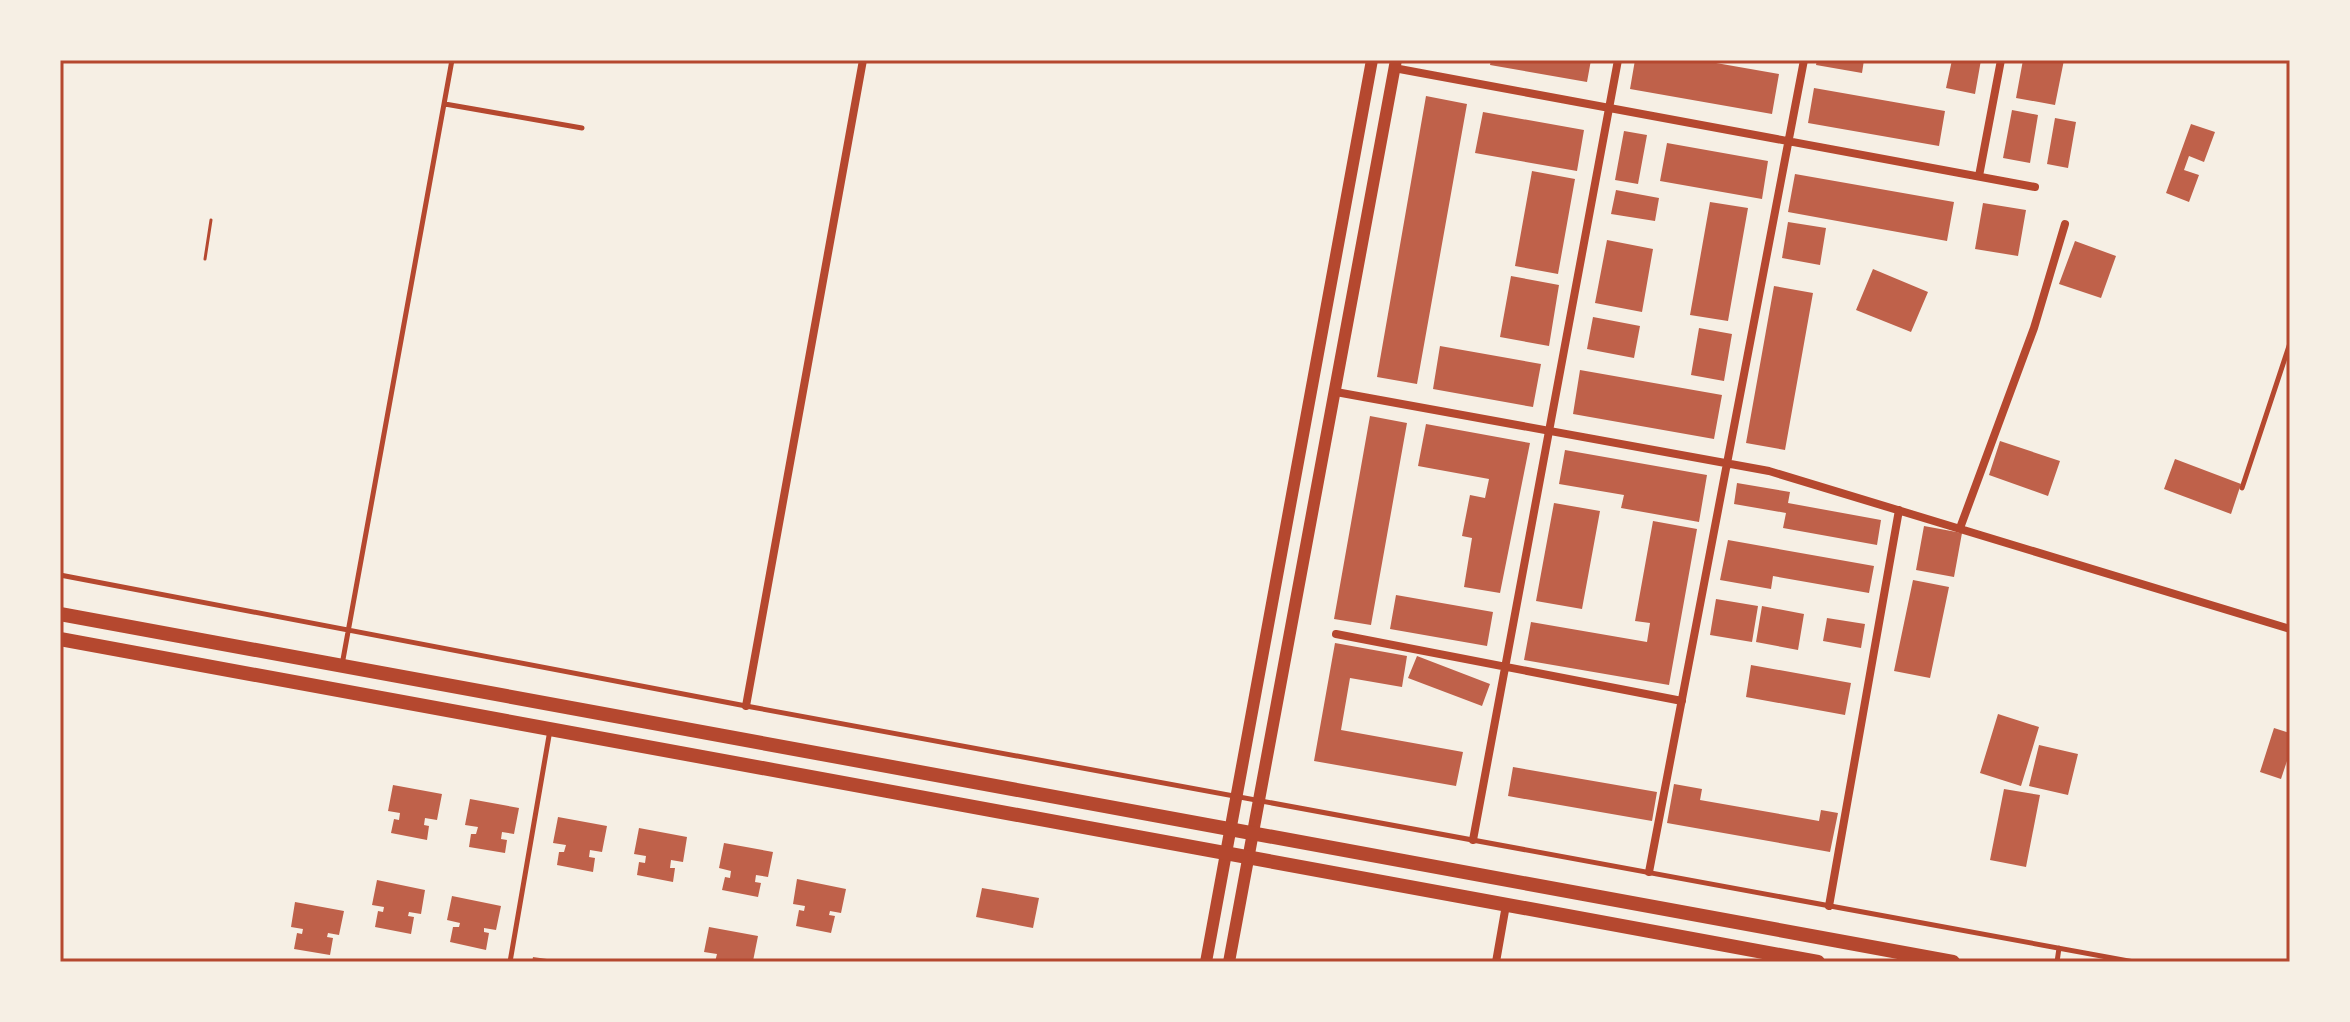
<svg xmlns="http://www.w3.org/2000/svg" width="2350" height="1022" font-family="'Fira Sans Condensed',sans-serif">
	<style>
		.building { fill: #bf614a }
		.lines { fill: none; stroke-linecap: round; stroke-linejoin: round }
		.path { stroke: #b5482f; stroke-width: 3 }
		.service { stroke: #b5482f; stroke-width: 5 }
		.minor { stroke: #b5482f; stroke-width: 8 }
		.tertiary { stroke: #b5482f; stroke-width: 12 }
		.secondary { stroke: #b5482f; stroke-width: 14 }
		.neatline { fill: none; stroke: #b5482f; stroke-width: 3 }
	</style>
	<rect width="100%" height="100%" fill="#f6efe4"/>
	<path class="building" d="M 1491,60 L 1591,60 L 1587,82 L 1490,65 Z
		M 1635,60 L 1699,60 L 1779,74 L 1772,114 L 1630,89 Z
		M 1817,60 L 1864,60 L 1862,73 L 1816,65 Z
		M 1952,60 L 1981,60 L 1975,94 L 1946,88 Z
		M 2023,60 L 2064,60 L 2055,105 L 2016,98 Z
		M 1814,88 L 1945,111 L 1939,146 L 1808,123 Z
		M 1426,96 L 1467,104 L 1417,384 L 1377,377 Z
		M 2012,110 L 2038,115 L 2030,163 L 2003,158 Z
		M 1483,112 L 1584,130 L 1577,171 L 1475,153 Z
		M 2055,118 L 2076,122 L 2068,168 L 2047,164 Z
		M 2191,124 L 2215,132 L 2204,162 L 2189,156 L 2184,170 L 2199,175 L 2189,202 L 2166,193 Z
		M 1624,131 L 1647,135 L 1638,184 L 1615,180 Z
		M 1667,143 L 1768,161 L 1762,199 L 1660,181 Z
		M 1532,171 L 1575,179 L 1558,274 L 1515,266 Z
		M 1795,174 L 1954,202 L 1947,241 L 1788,212 Z
		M 1616,190 L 1659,198 L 1655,221 L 1611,214 Z
		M 1710,202 L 1748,208 L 1728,321 L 1690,315 Z
		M 1983,203 L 2026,210 L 2018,256 L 1975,249 Z
		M 1788,222 L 1826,228 L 1820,265 L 1782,258 Z
		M 1607,240 L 1653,249 L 1642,312 L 1595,303 Z
		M 2075,241 L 2116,256 L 2101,298 L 2059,284 Z
		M 1873,269 L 1928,292 L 1911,332 L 1856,310 Z
		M 1511,276 L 1559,285 L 1549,346 L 1500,337 Z
		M 1774,286 L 1813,293 L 1785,450 L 1746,443 Z
		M 1593,317 L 1640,326 L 1634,358 L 1587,349 Z
		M 1699,328 L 1732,334 L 1724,381 L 1691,375 Z
		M 1440,346 L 1541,364 L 1533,407 L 1433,389 Z
		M 1580,370 L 1722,395 L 1714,439 L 1573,414 Z
		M 1370,416 L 1407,423 L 1371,625 L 1334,619 Z
		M 1426,424 L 1530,443 L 1500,593 L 1464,587 L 1472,538 L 1462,536 L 1470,495 L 1485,498 L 1489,479 L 1418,466 Z
		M 2000,441 L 2060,461 L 2048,496 L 1989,475 Z
		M 1565,450 L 1707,475 L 1699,522 L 1621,508 L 1624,495 L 1559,484 Z
		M 2175,459 L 2241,484 L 2231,514 L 2164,489 Z
		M 1737,483 L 1790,492 L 1788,503 L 1881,520 L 1877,545 L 1783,528 L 1786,513 L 1734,504 Z
		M 1554,503 L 1600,511 L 1582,609 L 1536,601 Z
		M 1653,521 L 1697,529 L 1669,685 L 1524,660 L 1531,622 L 1647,642 L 1650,623 L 1635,621 Z
		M 1924,526 L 1962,533 L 1954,577 L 1916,570 Z
		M 1728,540 L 1874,566 L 1869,593 L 1773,576 L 1771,589 L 1720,580 Z
		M 1913,580 L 1949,587 L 1930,678 L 1894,671 Z
		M 1396,595 L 1493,612 L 1487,646 L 1390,629 Z
		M 1716,599 L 1758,606 L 1752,642 L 1710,635 Z
		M 1762,606 L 1804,614 L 1798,650 L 1756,642 Z
		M 1827,618 L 1865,624 L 1861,648 L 1823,641 Z
		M 1335,643 L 1407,656 L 1402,687 L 1350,678 L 1341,730 L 1463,752 L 1456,786 L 1314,761 Z
		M 1417,656 L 1490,684 L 1482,706 L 1408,678 Z
		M 1751,665 L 1851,683 L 1845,715 L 1746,697 Z
		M 1998,714 L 2039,727 L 2021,786 L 1980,773 Z
		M 2274,728 L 2290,733 L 2290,752 L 2281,779 L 2260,772 Z
		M 2039,745 L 2078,754 L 2068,795 L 2029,786 Z
		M 1513,767 L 1657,792 L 1652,821 L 1508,796 Z
		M 1674,784 L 1702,789 L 1700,800 L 1819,821 L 1821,810 L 1838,813 L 1830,852 L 1667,823 Z
		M 393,785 L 442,794 L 437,820 L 425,818 L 424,825 L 429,826 L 427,840 L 391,833 L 394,819 L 399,820 L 400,813 L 388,811 Z
		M 2004,789 L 2040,795 L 2026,867 L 1990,860 Z
		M 470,799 L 519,808 L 514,834 L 502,832 L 501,839 L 507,840 L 505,853 L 469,847 L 471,834 L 476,834 L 478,827 L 465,825 Z
		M 558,817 L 607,826 L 602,852 L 590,850 L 589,857 L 595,858 L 593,872 L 557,865 L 559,852 L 564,852 L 566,845 L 553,843 Z
		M 639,828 L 687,837 L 683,862 L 671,860 L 670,868 L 675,868 L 673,882 L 637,875 L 639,862 L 645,863 L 646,856 L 634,854 Z
		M 724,843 L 773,852 L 768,877 L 756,875 L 755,882 L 761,883 L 758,897 L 722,890 L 725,877 L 730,878 L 731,871 L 719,868 Z
		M 797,879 L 846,889 L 841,913 L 830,911 L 829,915 L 835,916 L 831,933 L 796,926 L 799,910 L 804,911 L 805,906 L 793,904 Z
		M 377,880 L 425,890 L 421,914 L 409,912 L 408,916 L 414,917 L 411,934 L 375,927 L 378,911 L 383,912 L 384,907 L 372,905 Z
		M 982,888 L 1039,898 L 1033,928 L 976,917 Z
		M 452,896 L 501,906 L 496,930 L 484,928 L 484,932 L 489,933 L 486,950 L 450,942 L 453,927 L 459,927 L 460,923 L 447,920 Z
		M 295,902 L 344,911 L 339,935 L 328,933 L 327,937 L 333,938 L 330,955 L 294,949 L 297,933 L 302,934 L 303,929 L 291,927 Z
		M 709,927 L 758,936 L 753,961 L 715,962 L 717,954 L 704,952 Z
		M 533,957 L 554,960 L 553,962 L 532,962 Z"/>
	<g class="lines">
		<path class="path" d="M 205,259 L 211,220"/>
		<path class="service" d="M 445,104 L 582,128
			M 2242,488 L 2290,343
			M 60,575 L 746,706 L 2134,962
			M 342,665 L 452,60
			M 510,962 L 550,730
			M 2057,962 L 2059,948"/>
		<path class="minor" d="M 1394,68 L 2035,187
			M 1979,176 L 2001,60
			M 1336,392 L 1769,471 L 2290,629
			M 1960,528 L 2034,328 L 2065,224
			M 1336,634 L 1682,701
			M 746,706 L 863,60
			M 1473,840 L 1618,60
			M 1649,872 L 1804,60
			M 1829,906 L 1899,510
			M 1496,962 L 1506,905"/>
		<path class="tertiary" d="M 1206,962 L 1372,60
			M 1229,962 L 1396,60"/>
		<path class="secondary" d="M 60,614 L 1953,962
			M 60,639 L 1818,962"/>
	</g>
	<rect width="2350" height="1022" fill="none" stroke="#f6efe4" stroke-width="124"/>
	<rect x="62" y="62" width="2226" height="898" class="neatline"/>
</svg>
